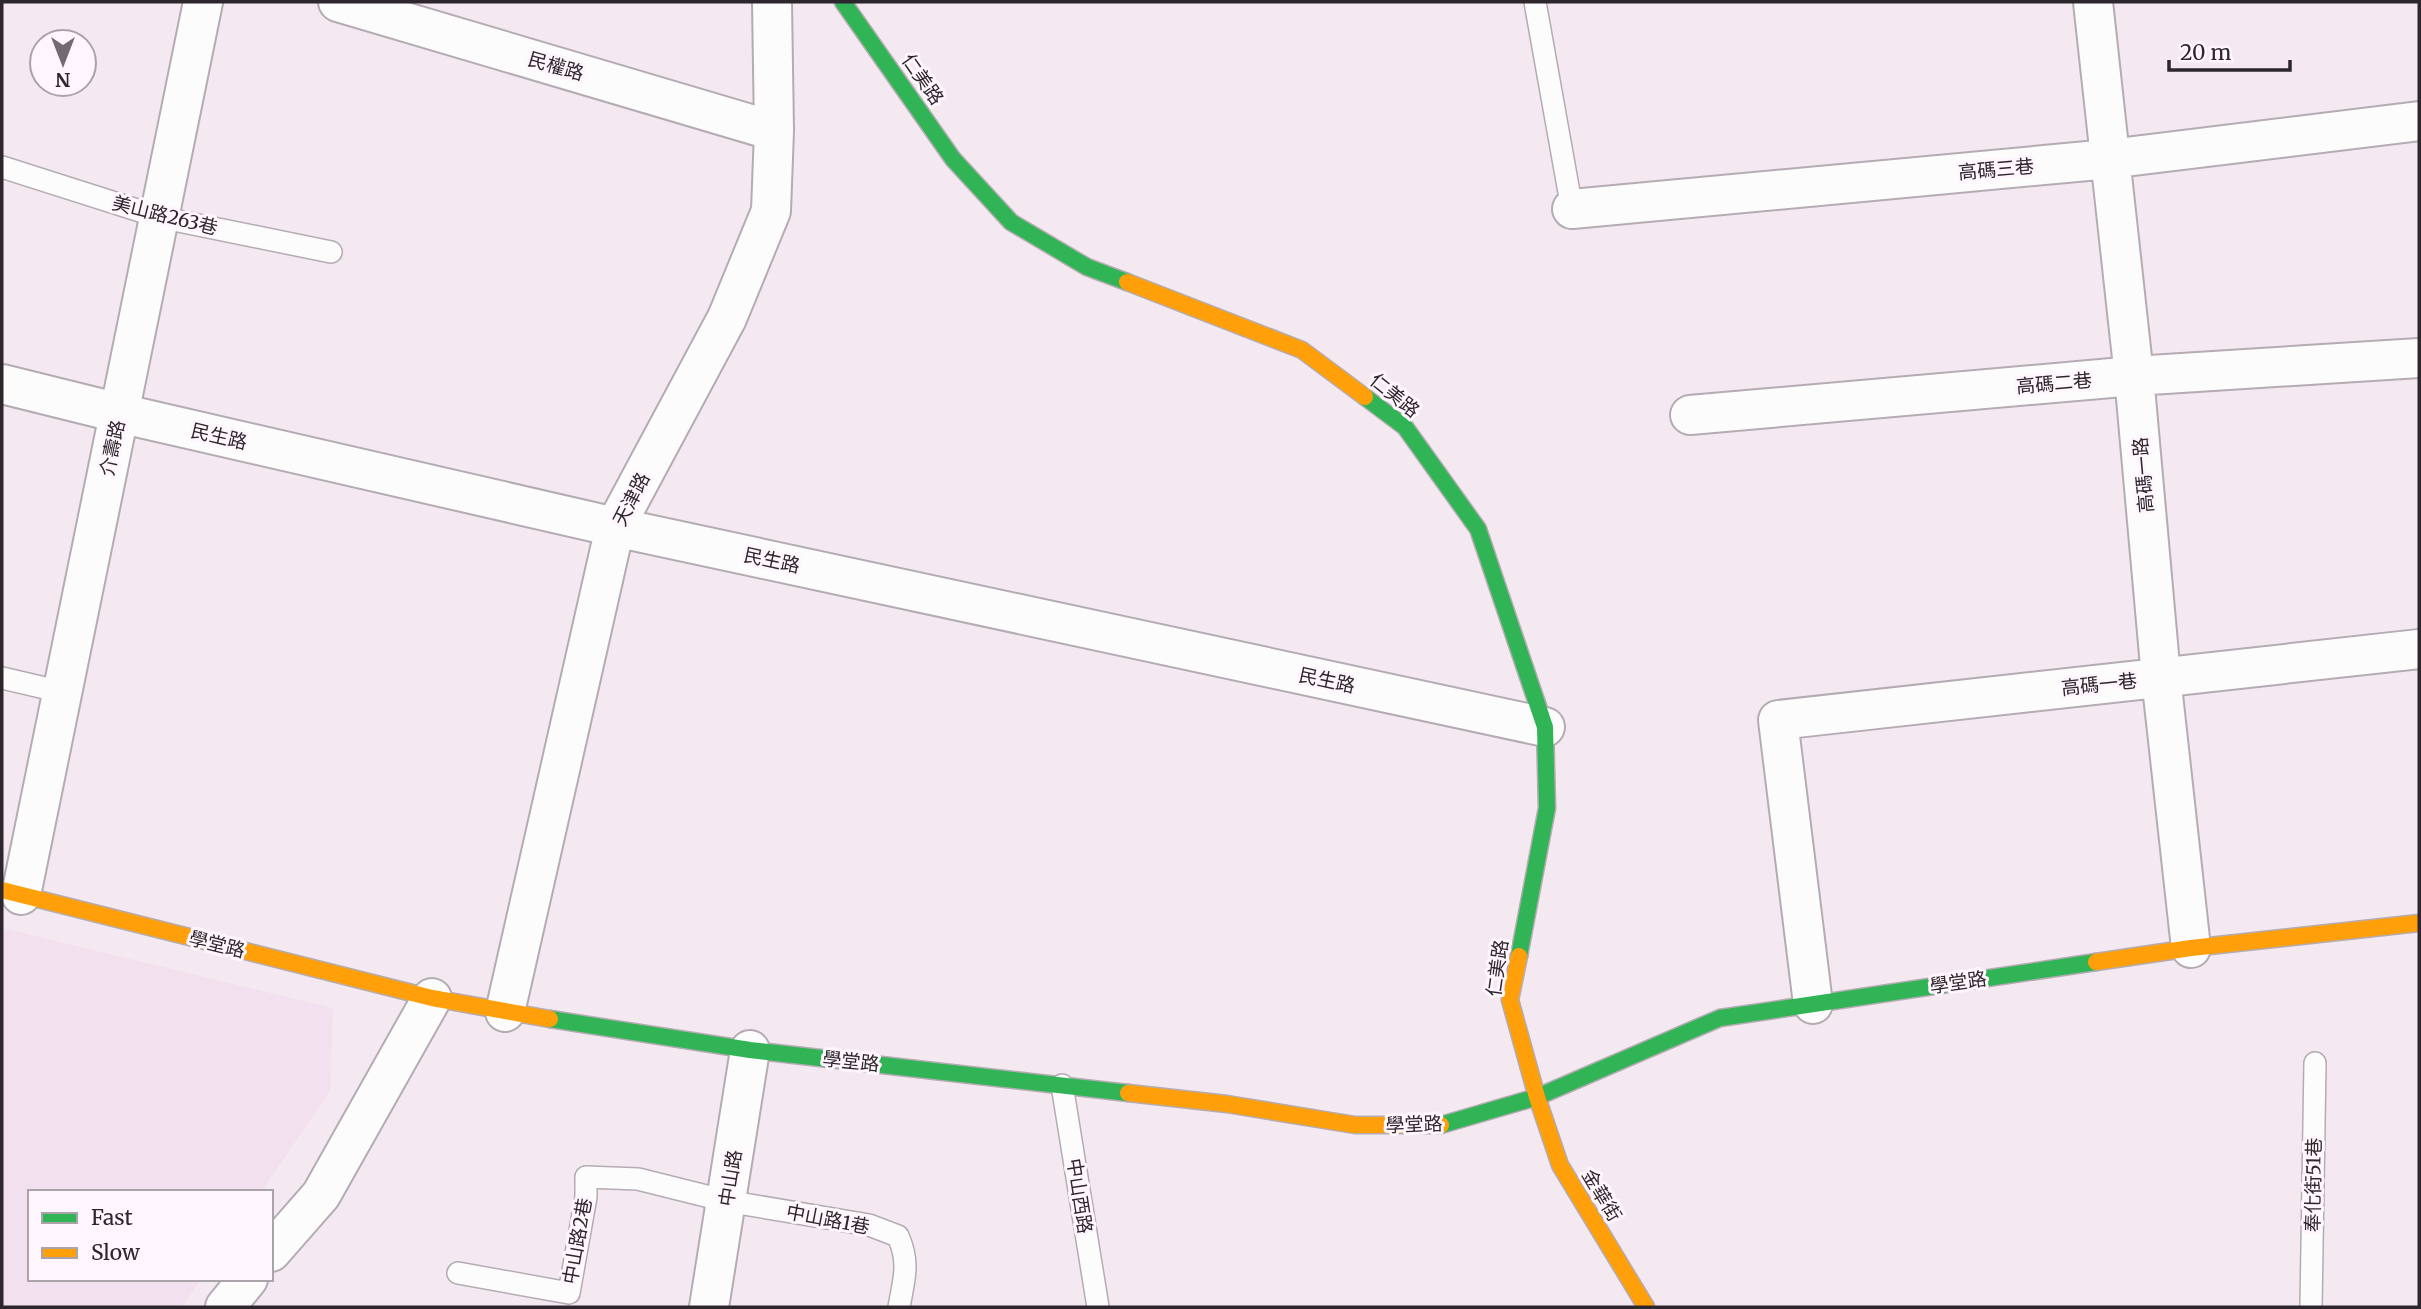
<svg xmlns="http://www.w3.org/2000/svg" width="2421" height="1309" font-family="Merriweather,'Noto Sans TC',serif">
	<style>
		.built { fill: #f3e0ef }
		.lines { fill: none; stroke-linecap: round; stroke-linejoin: round }
		.lane-casing { stroke: #b4acb2; stroke-width: 24 }
		.street-casing { stroke: #b4acb2; stroke-width: 42 }
		.fast-casing { stroke: #b4acb2; stroke-width: 19 }
		.slow-casing { stroke: #b4acb2; stroke-width: 19 }
		.lane { stroke: #fdfcfd; stroke-width: 21 }
		.street { stroke: #fdfcfd; stroke-width: 38 }
		.fast { stroke: #30b455; stroke-width: 16 }
		.slow { stroke: #ff9f0a; stroke-width: 16 }
		.labels { text-anchor: middle; stroke-width: 6; stroke-linejoin: round; paint-order: stroke }
		.street-label { font-size: 19px; fill: #2d262c; stroke: #fef6fc }
	</style>
	<rect width="100%" height="100%" fill="#f4e9f1"/>
	<path class="built" d="M 2,928 L 333,1008 L 330,1091 L 261,1192 L 30,1192 L 30,1279 L 201,1279 L 182,1307 L 2,1307 Z"/>
	<g class="lines">
		<g class="lane-casing">
			<path id="lane" d="M 1535,2 L 1572,209
				M 2,167 L 159,217 L 331,252
				M 2,678 L 62,692
				M 1062,1085 L 1098,1307
				M 458,1273 L 569,1293 L 586,1197 L 586,1177 L 638,1179 L 726,1201 L 869,1225 L 898,1236 C 910,1263 904,1279 899,1307
				M 2311,1307 L 2315,1063"/>
		</g>
		<g class="street-casing">
			<path id="street" d="M 338,2 L 774,131
				M 2093,2 L 2134,376 L 2161,677 L 2191,948
				M 1572,209 L 2109,159 L 2419,121
				M 2,384 L 119,413 L 615,527 L 1545,727
				M 1690,415 L 2134,376 L 2419,358
				M 21,895 L 203,2
				M 1813,1004 L 1778,720 L 2419,649
				M 505,1012 L 615,527 L 727,318 L 771,211 L 774,131 L 772,2
				M 271,1252 L 321,1195 L 432,998
				M 225,1307 L 248,1279
				M 709,1307 L 750,1050"/>
		</g>
		<g class="fast-casing">
			<path id="fast" d="M 843,2 L 953,159 L 1011,222 L 1087,267 L 1127,282
				M 1365,397 L 1405,427 L 1478,529 L 1545,727 L 1547,808 L 1519,956
				M 550,1019 L 750,1050 L 1128,1093
				M 1441,1125 L 1537,1097 L 1720,1018 L 2096,962"/>
		</g>
		<g class="slow-casing">
			<path id="slow" d="M 1127,282 L 1302,350 L 1365,397
				M 2,890 L 432,998 L 550,1019
				M 1519,956 L 1510,1000 L 1537,1097 L 1560,1165 L 1646,1307
				M 2096,962 L 2191,948 L 2419,923
				M 1128,1093 L 1227,1104 L 1355,1125 L 1441,1125"/>
		</g>
		<use href="#lane" class="lane"/>
		<use href="#street" class="street"/>
		<use href="#fast" class="fast"/>
		<use href="#slow" class="slow"/>
	</g>
	<g class="labels">
		<g class="street-label">
			<text transform="translate(556 66) rotate(16)" y="7">民權路</text>
			<text transform="translate(923 79) rotate(55)" y="7">仁美路</text>
			<text transform="translate(1996 169) rotate(-5)" y="7">高碼三巷</text>
			<text transform="translate(165 215) rotate(14)" y="7">美山路263巷</text>
			<text transform="translate(2054 383) rotate(-5)" y="7">高碼二巷</text>
			<text transform="translate(1395 395) rotate(39)" y="7">仁美路</text>
			<text transform="translate(219 436) rotate(13)" y="7">民生路</text>
			<text transform="translate(112 448) rotate(-78)" y="7">介壽路</text>
			<text transform="translate(2143 475) rotate(-95)" y="7">高碼一路</text>
			<text transform="translate(631 499) rotate(-63)" y="7">天津路</text>
			<text transform="translate(772 560) rotate(12)" y="7">民生路</text>
			<text transform="translate(1327 680) rotate(12)" y="7">民生路</text>
			<text transform="translate(2099 684) rotate(-6)" y="7">高碼一巷</text>
			<text transform="translate(217 944) rotate(14)" y="7">學堂路</text>
			<text transform="translate(1497 968) rotate(-82)" y="7">仁美路</text>
			<text transform="translate(1958 982) rotate(-8)" y="7">學堂路</text>
			<text transform="translate(851 1061) rotate(6)" y="7">學堂路</text>
			<text transform="translate(1414 1124) rotate(-2)" y="7">學堂路</text>
			<text transform="translate(730 1178) rotate(-81)" y="7">中山路</text>
			<text transform="translate(2313 1185) rotate(-89)" y="7">奉化街51巷</text>
			<text transform="translate(1602 1195) rotate(59)" y="7">金華街</text>
			<text transform="translate(1080 1196) rotate(81)" y="7">中山西路</text>
			<text transform="translate(828 1219) rotate(11)" y="7">中山路1巷</text>
			<text transform="translate(577 1241) rotate(-80)" y="7">中山路2巷</text>
		</g>
	</g>
	<rect width="2421" height="1309" fill="none" stroke="#2d262c" stroke-width="7"/>
	<rect x="28" y="1190" width="245" height="91" fill="#fef6fc" stroke="#aaa3a9" stroke-width="2"/>
	<rect x="42" y="1213" width="35" height="10" fill="#30b455" stroke="#aaa3a9" stroke-width="2"/>
	<text x="91" y="1225" font-size="21" fill="#2d262c">Fast</text>
	<rect x="42" y="1248" width="35" height="10" fill="#ff9f0a" stroke="#aaa3a9" stroke-width="2"/>
	<text x="91" y="1260" font-size="21" fill="#2d262c">Slow</text>
	<g transform="translate(63 63) rotate(180)"><circle r="33" fill="#fef6fc" stroke="#aaa3a9" stroke-width="2"/>
	<path d="M0-5L12 26L0 18L-12 26Z" fill="#736a71"/>
	<text y="-10" font-size="19" font-weight="bold" text-anchor="middle" fill="#2d262c">N</text>
	</g>
	<path d="M2169 60v10h121v-10" fill="none" stroke="#2d262c" stroke-width="3.5"/>
	<text x="2180" y="60" font-size="21" fill="#2d262c" stroke="#fef6fc" stroke-width="5" paint-order="stroke">20 m</text>
</svg>
